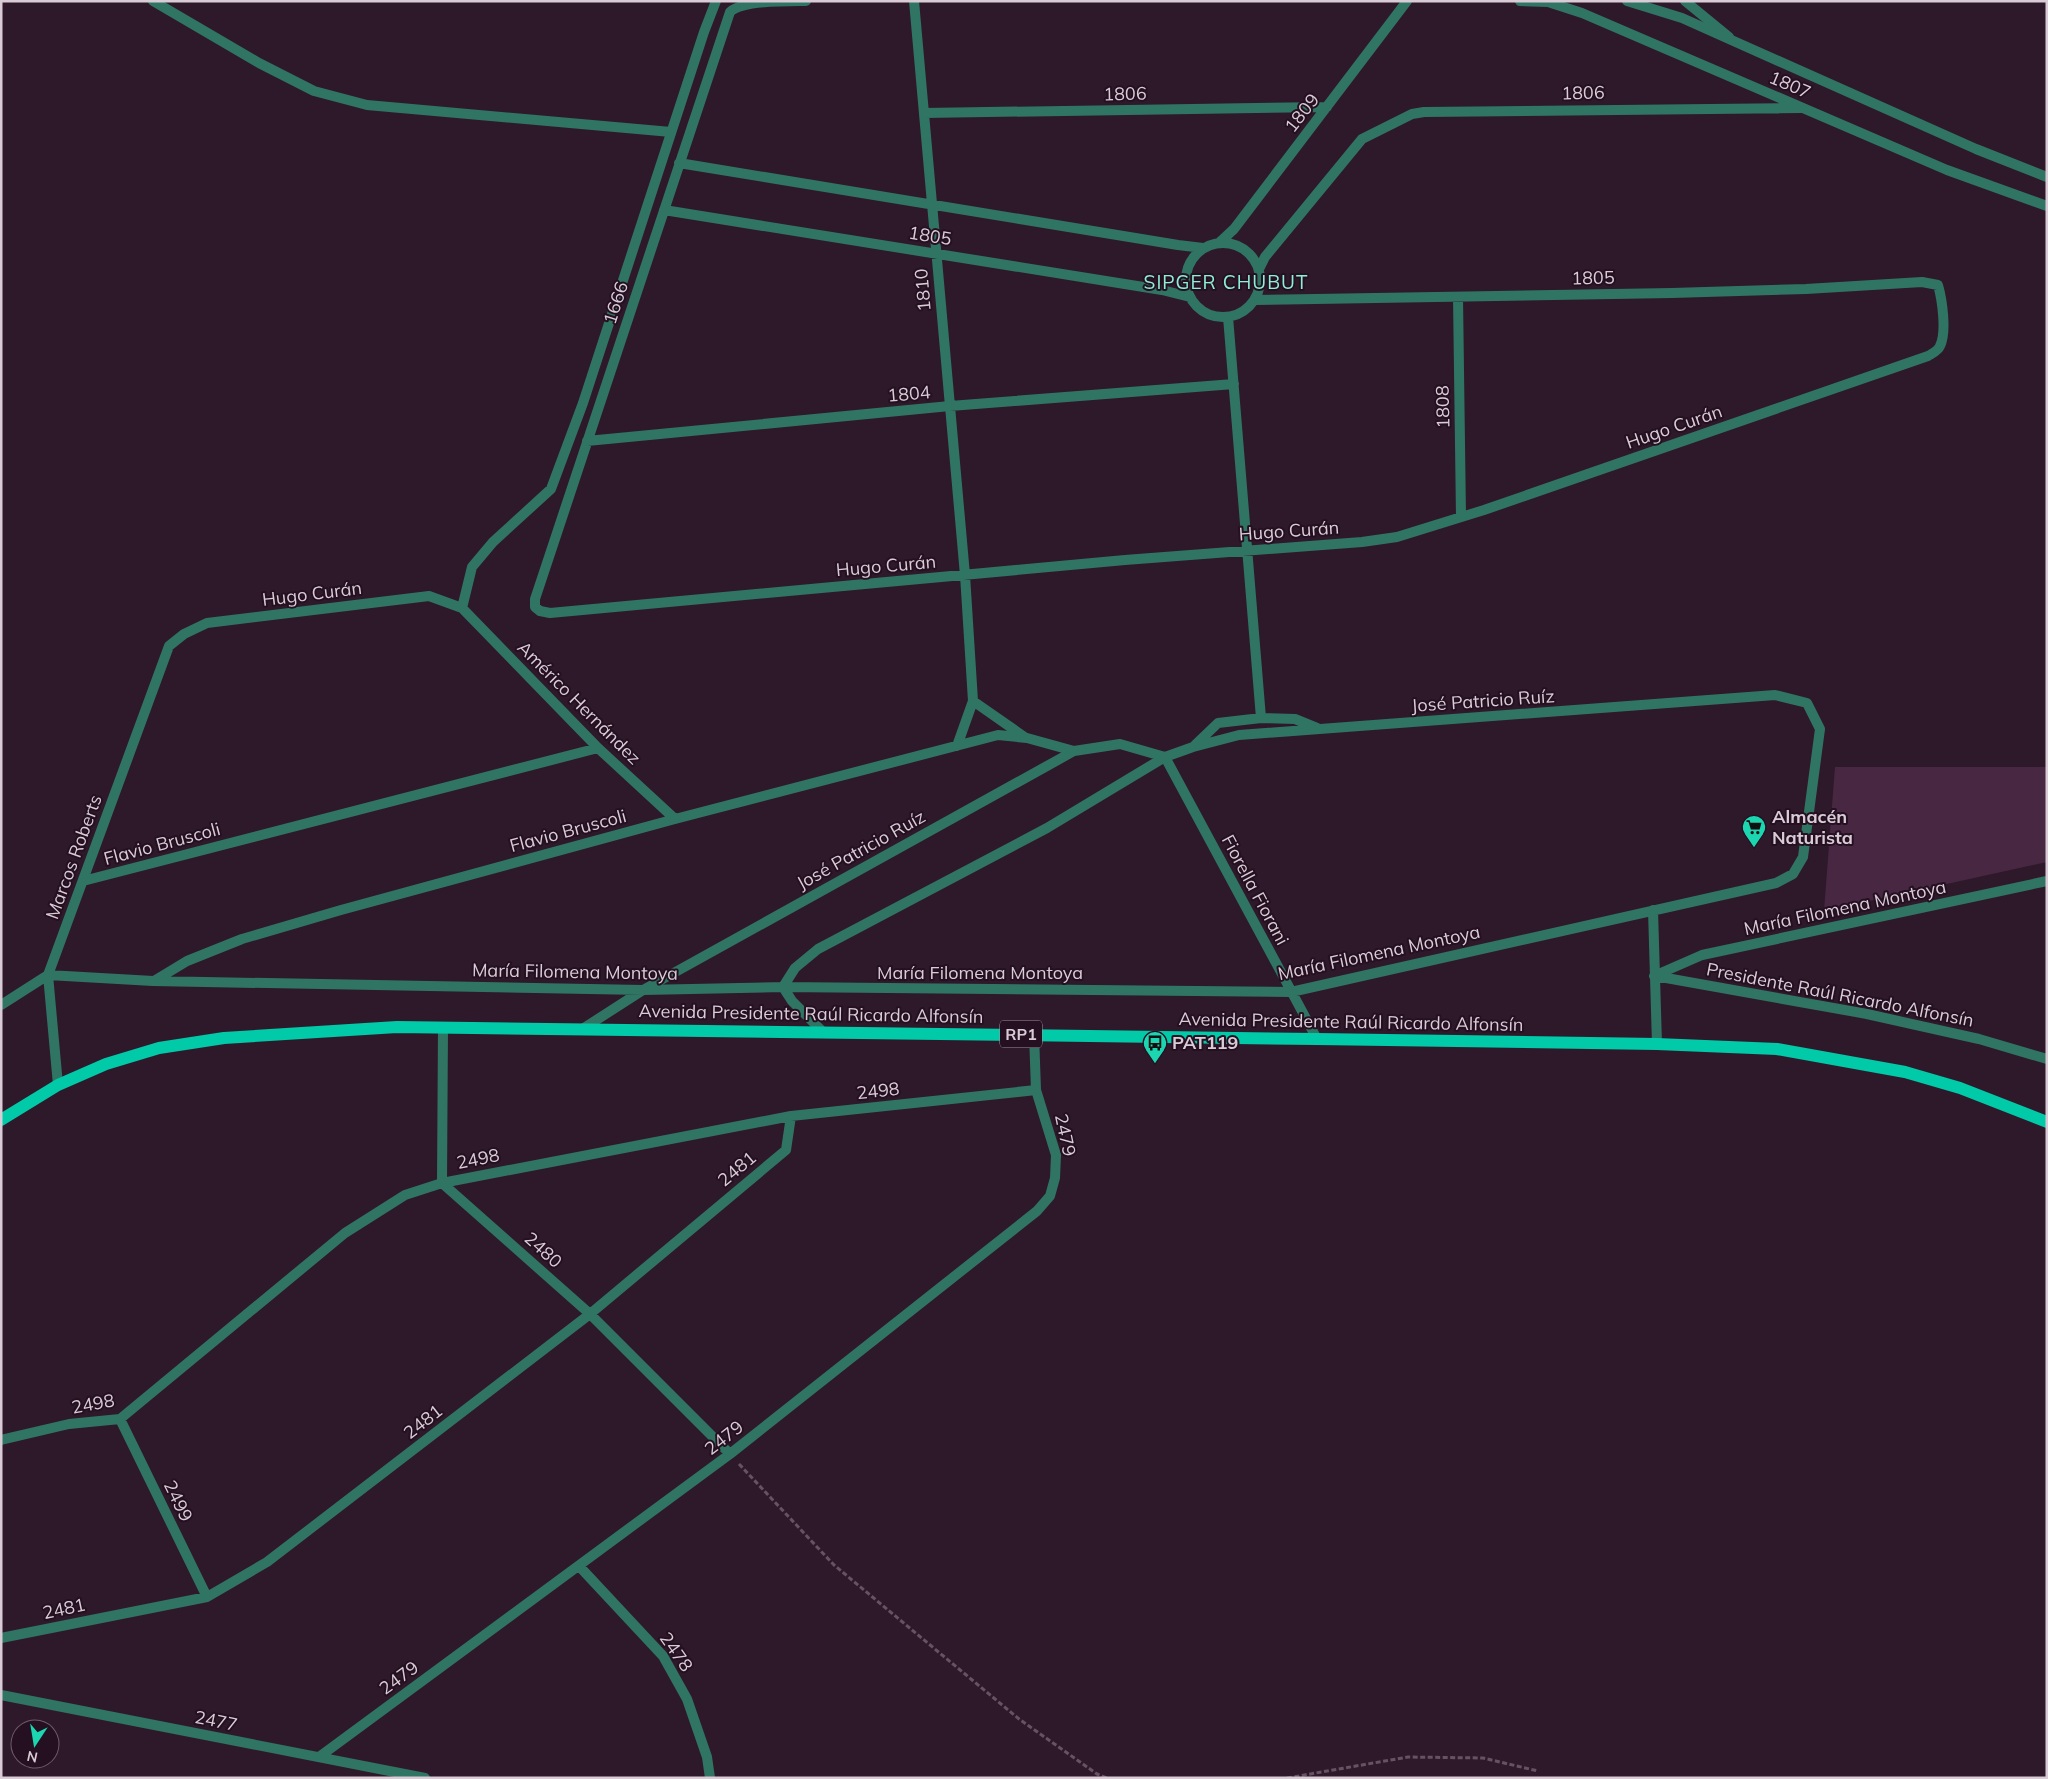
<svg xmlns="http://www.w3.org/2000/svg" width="2048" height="1779" font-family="Mulish,sans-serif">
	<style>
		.green { fill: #482743 }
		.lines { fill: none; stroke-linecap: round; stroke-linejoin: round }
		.path { stroke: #655262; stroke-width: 3; stroke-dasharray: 5 2.5; stroke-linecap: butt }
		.service { stroke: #307564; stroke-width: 10 }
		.minor { stroke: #307564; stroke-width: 10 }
		.primary { stroke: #00caa8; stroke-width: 12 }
		.labels { text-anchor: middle; stroke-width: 4; stroke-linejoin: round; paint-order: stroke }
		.shield { fill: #241021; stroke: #a394a0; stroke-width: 1 }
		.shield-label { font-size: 16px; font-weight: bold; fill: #daccd7 }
		.street-label { font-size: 18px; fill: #daccd7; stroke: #241021 }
		.poi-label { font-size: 18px; font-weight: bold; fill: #daccd7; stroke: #241021; text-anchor: start }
		.neighbourhood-label { font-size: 19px; letter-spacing: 1px; fill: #8eefd5; stroke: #241021 }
	</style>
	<rect width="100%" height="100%" fill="#2e192b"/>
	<path class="green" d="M 1835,767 L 2047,767 L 2047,862 L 1824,911 Z"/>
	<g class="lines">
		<path class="path" d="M 739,1464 L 834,1565 L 1019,1719 L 1097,1774 L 1107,1778
			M 1287,1778 L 1408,1757 L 1483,1758 L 1538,1771"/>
		<path class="service" d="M 153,1 L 259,63 L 314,91 L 367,105 L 671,132
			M 1685,1 L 1729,37"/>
		<path class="minor" d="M 806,1 C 787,1 742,0 730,12 L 544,572 L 535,599 L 535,607 L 540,611 L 550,613 L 1125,560 L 1362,542 L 1397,537 L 1484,510 L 1928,356 C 1933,353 1938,351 1940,346 C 1947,332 1942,299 1938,285 L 1922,282 L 1806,289 L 1672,293 L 1255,300
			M 914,1 L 965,575 L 973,701
			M 1520,1 L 1548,2 L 1582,13 L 1947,170 L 2047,206
			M 1627,1 L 1682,18 L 1976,149 L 2047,177
			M 924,113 L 1327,107
			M 679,163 L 1178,245 L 1203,248
			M 664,210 L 1162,290 L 1190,297
			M1186 280a37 37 0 1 1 74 0a37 37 0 1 1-74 0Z
			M 1219,243 L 1234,229 L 1407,1
			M 1259,269 L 1265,257 L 1362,139 L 1412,114 L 1424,112 L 1801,108
			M 1458,297 L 1461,517
			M 1228,317 L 1261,718
			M 587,441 L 950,406 L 1234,384
			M 462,608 L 472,567 L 493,542 L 551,489 L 583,403 L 704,32 L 716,1
			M 1195,745 L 1218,723 L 1261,718 L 1295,719 L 1317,728
			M 957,746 L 973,701 L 1026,738
			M 1165,757 L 1317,1039
			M 83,881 L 598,748
			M 1653,910 L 1657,1044
			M 48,975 L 153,981 L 643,990 L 783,987 L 1291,992 L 1776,883 L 1793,874 L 1803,857 L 1820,729 L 1807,703 L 1775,695 L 1239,735 L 1193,747 L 1165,757 L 1047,828 L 818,949 L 795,968 L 783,987 L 792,1001 L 823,1032
			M 1654,976 L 1702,955 L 2047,881
			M 1655,976 L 1867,1014 L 1979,1039 L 2047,1059
			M 154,981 L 187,961 L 242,939 L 341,910 L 675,819 L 998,735 L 1027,738 L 1074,751
			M 1,1005 L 48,975
			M 443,1027 L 442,1183 L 590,1314 L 730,1454
			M 584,1028 L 643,990 L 1074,751 L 1120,744 L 1165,757
			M 58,1085 L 48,975 L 169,646 L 184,634 L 207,623 L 429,596 L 462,608 L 598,748 L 675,819
			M 120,1419 L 207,1597
			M 1,1440 L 69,1424 L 120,1419 L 345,1233 L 405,1195 L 442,1183 L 791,1116 L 1036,1090
			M 579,1566 L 663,1656 L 687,1699 L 707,1757 L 710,1778
			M 1,1638 L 207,1597 L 267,1562 L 590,1314 L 786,1150 L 791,1116
			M 1,1695 L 425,1778
			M 319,1757 L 730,1454 L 1037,1211 L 1050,1196 L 1055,1178 L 1056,1155 L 1036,1090 L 1034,1034"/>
		<path class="primary" d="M 1,1120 L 58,1085 L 106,1064 L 159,1048 L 224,1038 L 397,1027 L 1317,1039 L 1657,1044 L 1777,1049 L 1905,1072 L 1960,1088 L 2047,1122"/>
	</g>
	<defs>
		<g id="supermarket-pin" transform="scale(1.25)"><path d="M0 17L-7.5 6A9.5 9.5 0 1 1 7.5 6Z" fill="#1cd5b1" stroke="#241021"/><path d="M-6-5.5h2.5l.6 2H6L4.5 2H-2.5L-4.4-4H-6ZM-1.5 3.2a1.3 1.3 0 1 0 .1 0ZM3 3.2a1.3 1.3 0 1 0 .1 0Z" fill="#111"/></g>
		<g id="bus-pin" transform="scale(1.25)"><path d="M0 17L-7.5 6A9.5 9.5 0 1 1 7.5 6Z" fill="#1cd5b1" stroke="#241021"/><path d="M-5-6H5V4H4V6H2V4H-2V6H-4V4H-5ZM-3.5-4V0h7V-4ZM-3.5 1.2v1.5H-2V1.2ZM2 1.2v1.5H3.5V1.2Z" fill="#111"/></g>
	</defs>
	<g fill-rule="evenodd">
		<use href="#supermarket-pin" x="1754" y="827"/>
		<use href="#bus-pin" x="1155" y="1043"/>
	</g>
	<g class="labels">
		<rect class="shield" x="1000" y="1020.5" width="42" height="27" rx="4"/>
		<g class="shield-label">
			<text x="1021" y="1040">RP1</text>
		</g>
		<g class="street-label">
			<text transform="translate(1790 85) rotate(23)" y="6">1807</text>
			<text transform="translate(1583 93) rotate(-1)" y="6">1806</text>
			<text transform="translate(1125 94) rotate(-1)" y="6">1806</text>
			<text transform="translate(1302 113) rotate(-52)" y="6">1809</text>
			<text transform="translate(930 236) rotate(9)" y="6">1805</text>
			<text transform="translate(1593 278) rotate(-1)" y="6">1805</text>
			<text transform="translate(923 290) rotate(-95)" y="6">1810</text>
			<text transform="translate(616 303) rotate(-72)" y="6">1666</text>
			<text transform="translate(909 394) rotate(-5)" y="6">1804</text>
			<text transform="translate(1443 407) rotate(-91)" y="6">1808</text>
			<text transform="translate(1674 427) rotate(-19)" y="6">Hugo Curán</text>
			<text transform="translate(1289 531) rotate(-4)" y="6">Hugo Curán</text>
			<text transform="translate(886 566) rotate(-5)" y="6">Hugo Curán</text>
			<text transform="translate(312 594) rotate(-7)" y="6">Hugo Curán</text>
			<text transform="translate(1483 701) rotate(-4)" y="6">José Patricio Ruíz</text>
			<text transform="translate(579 703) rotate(45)" y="6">Américo Hernández</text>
			<text transform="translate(568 831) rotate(-15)" y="6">Flavio Bruscoli</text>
			<text transform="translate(162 844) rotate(-15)" y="6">Flavio Bruscoli</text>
			<text transform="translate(861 850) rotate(-29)" y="6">José Patricio Ruíz</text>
			<text transform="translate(74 857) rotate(-70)" y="6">Marcos Roberts</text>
			<text transform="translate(1255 890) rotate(62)" y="6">Fiorella Fiorani</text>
			<text transform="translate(1845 908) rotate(-12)" y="6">María Filomena Montoya</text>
			<text transform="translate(1379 953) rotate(-12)" y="6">María Filomena Montoya</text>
			<text transform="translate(575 972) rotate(1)" y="6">María Filomena Montoya</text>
			<text x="980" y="979">María Filomena Montoya</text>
			<text transform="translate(1840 995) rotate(11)" y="6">Presidente Raúl Ricardo Alfonsín</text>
			<text transform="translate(811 1014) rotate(1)" y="6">Avenida Presidente Raúl Ricardo Alfonsín</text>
			<text transform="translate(1351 1022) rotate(1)" y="6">Avenida Presidente Raúl Ricardo Alfonsín</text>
			<text transform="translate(878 1091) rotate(-6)" y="6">2498</text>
			<text transform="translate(1065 1135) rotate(78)" y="6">2479</text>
			<text transform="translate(478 1159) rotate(-11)" y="6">2498</text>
			<text transform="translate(737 1169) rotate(-40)" y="6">2481</text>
			<text transform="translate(543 1250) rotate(42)" y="6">2480</text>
			<text transform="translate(93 1404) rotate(-10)" y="6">2498</text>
			<text transform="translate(423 1422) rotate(-38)" y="6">2481</text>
			<text transform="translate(724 1438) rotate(-38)" y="6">2479</text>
			<text transform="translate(178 1501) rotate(64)" y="6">2499</text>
			<text transform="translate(64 1609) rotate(-12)" y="6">2481</text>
			<text transform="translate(676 1652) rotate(55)" y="6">2478</text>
			<text transform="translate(399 1678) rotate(-36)" y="6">2479</text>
			<text transform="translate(216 1721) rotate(11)" y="6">2477</text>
		</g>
		<g class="poi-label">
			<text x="1772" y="823">Almacén<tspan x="1772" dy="21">Naturista</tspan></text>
			<text x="1172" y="1049">PAT119</text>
		</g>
		<g class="neighbourhood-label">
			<text x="1226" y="289">SIPGER CHUBUT</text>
		</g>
	</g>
	<rect width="2048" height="1779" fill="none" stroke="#daccd7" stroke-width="5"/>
	<g transform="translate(35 1744) rotate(192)"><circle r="24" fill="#241021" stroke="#6d5b6a"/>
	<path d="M0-4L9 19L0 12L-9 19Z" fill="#1cd5b1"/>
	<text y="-8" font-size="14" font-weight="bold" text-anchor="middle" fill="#daccd7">N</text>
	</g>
</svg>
